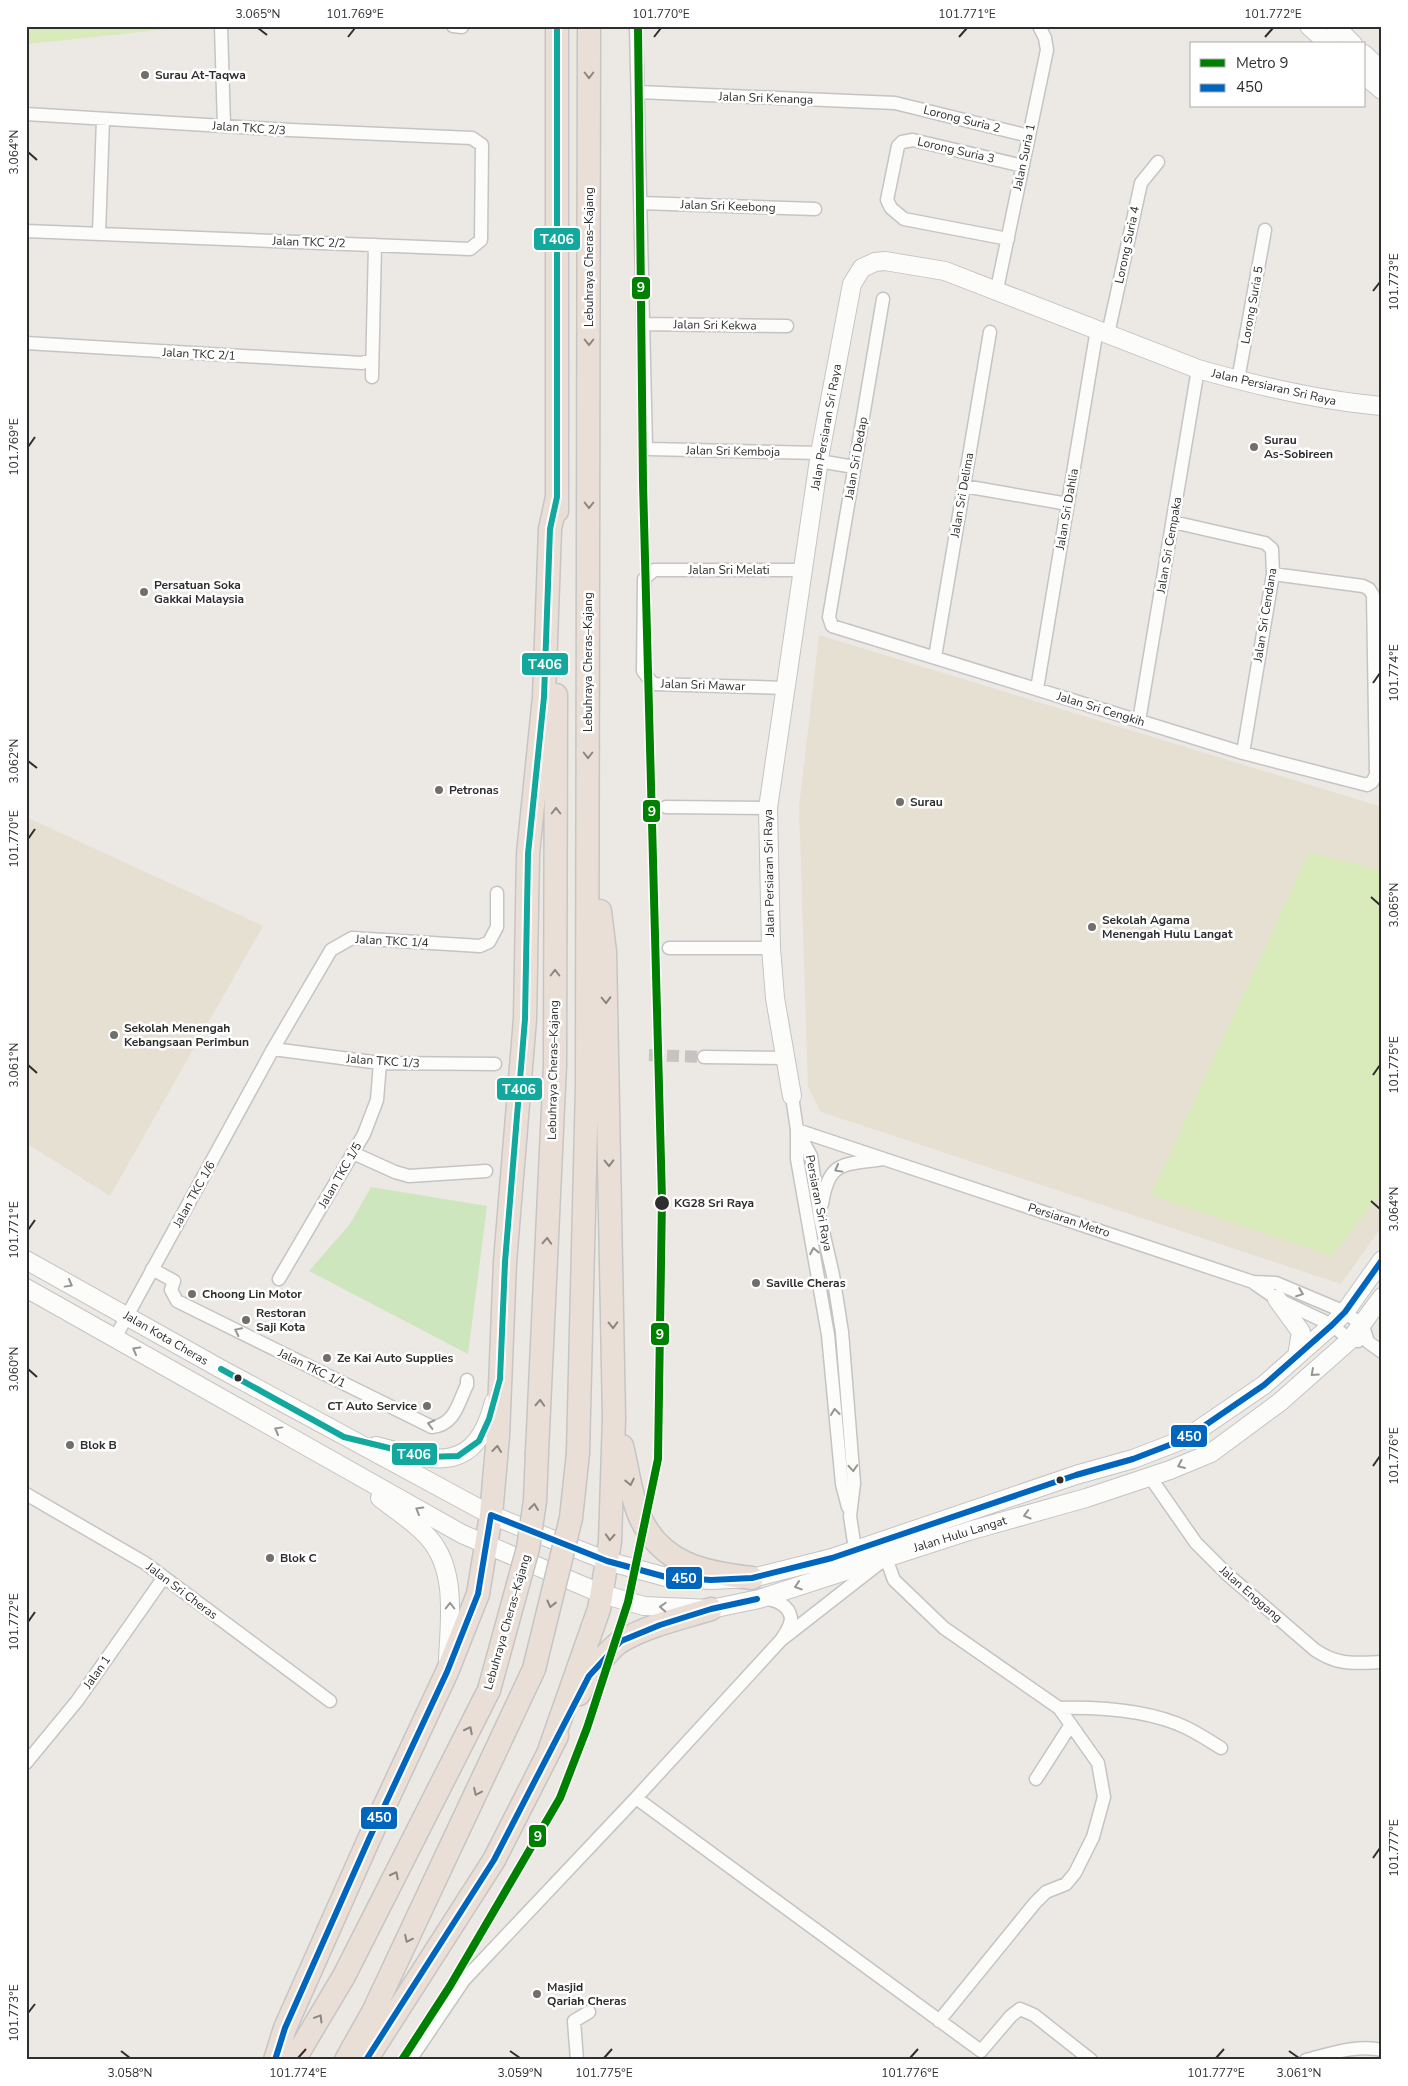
<svg xmlns="http://www.w3.org/2000/svg" width="1408" height="2086" font-family="'Nunito Sans',sans-serif">
	<style>
		.education { fill: #e6e0d3 }
		.green { fill: #cee6be }
		.pitch { fill: #d9eabb }
		.lines { fill: none; stroke-linecap: round; stroke-linejoin: round }
		.street-tunnel { stroke: #c6c3c0; stroke-width: 12; stroke-dasharray: 12 6; stroke-linecap: butt }
		.street-casing { stroke: #c5c4c5; stroke-width: 15 }
		.secondary-casing { stroke: #c5c4c5; stroke-width: 20 }
		.highway-casing { stroke: #c6c5c4; stroke-width: 25 }
		.street { stroke: #fcfcfb; stroke-width: 12 }
		.secondary { stroke: #fcfcfb; stroke-width: 18 }
		.highway { stroke: #eadfd6; stroke-width: 22 }
		.highway-bridge-casing { stroke: #c6c5c4; stroke-width: 25; stroke-linecap: butt }
		.highway-bridge { stroke: #eadfd6; stroke-width: 22 }
		.bus-1-casing { stroke: #fff; stroke-width: 10 }
		.bus-2-casing { stroke: #fff; stroke-width: 10 }
		.bus-1 { stroke: #0065bd; stroke-width: 6 }
		.bus-2 { stroke: #12a89d; stroke-width: 6 }
		.metro-1-casing { stroke: #fff; stroke-width: 11 }
		.metro-1 { stroke: #008000; stroke-width: 8 }
		.oneway { stroke: #8c8682 }
		.oneway2 { stroke: #959594 }
		.ticks { fill: none; stroke: #2e2e2e; stroke-width: 2 }
		.poi-dot { fill: #706f6e; stroke: #fff; stroke-width: 2 }
		.stop-dot { fill: #2e2e2e; stroke: #fff; stroke-width: 2 }
		.labels { text-anchor: middle; stroke-width: 5; stroke-linejoin: round; paint-order: stroke }
		.poi-label { font-size: 12px; font-weight: bold; fill: #2e2e2e; stroke: #fff; text-anchor: start }
		.street-label { font-size: 12px; fill: #2e2e2e; stroke: #fff }
		.stop-label { font-size: 12px; font-weight: bold; fill: #2e2e2e; stroke: #fff; text-anchor: start }
		.line-badge { stroke: #fff; stroke-width: 2 }
		.badge-label { font-size: 14px; text-anchor: middle; font-weight: bold; fill: #fff }
		.neatline { fill: none; stroke: #2e2e2e; stroke-width: 2 }
		.ticks-label { font-size: 12px; text-anchor: middle; fill: #2e2e2e }
	</style>
	<rect width="100%" height="100%" fill="#ece8e4"/>
	<path class="education" d="M 819,635 L 1382,807 L 1382,1226 L 1341,1284 L 821,1112 L 808,1087 L 799,807 Z
		M 26,817 L 263,926 L 110,1196 L 26,1143 Z"/>
	<path class="green" d="M 371,1187 L 487,1206 L 468,1354 L 309,1271 L 350,1224 Z"/>
	<path class="pitch" d="M 30,26 L 161,26 L 160,30 L 28,44 Z
		M 1309,852 L 1382,871 L 1382,1192 L 1332,1256 L 1151,1195 Z"/>
	<g class="lines">
		<path class="street-tunnel" d="M 649,1055 L 704,1057"/>
		<g class="street-casing">
			<path id="street" d="M 221,26 L 224,126
				M 453,26 L 462,27
				M 636,26 L 646,447 L 650,449 L 820,453
				M 638,92 L 895,103 L 1029,136
				M 26,114 L 290,130 L 472,138 L 482,145 L 481,240 L 470,249 L 26,231
				M 641,203 L 815,209
				M 99,234 L 103,119
				M 1008,239 L 904,219 L 891,208 L 887,200 L 898,146 L 902,142 L 913,140 L 1023,166
				M 997,289 L 1047,50 L 1045,38 L 1039,26
				M 883,299 L 829,617 L 832,626 L 1243,753 L 1367,785 L 1372,782 L 1376,775 L 1373,595 L 1369,589 L 1363,586 L 1273,574
				M 644,324 L 787,326
				M 1108,334 L 1141,183 L 1158,162
				M 26,343 L 362,363 L 371,360
				M 372,377 L 375,245
				M 1238,380 L 1265,230
				M 819,461 L 854,467
				M 964,486 L 1068,504
				M 1173,522 L 1265,543 L 1272,549 L 1273,574 L 1243,753
				M 935,657 L 990,332
				M 786,688 L 653,684 L 643,671 L 644,579 L 654,570 L 804,570
				M 1037,689 L 1097,329
				M 1139,721 L 1198,369
				M 666,807 L 768,808
				M 669,948 L 771,948
				M 273,1049 L 380,1063 L 495,1064
				M 704,1057 L 785,1058
				M 792,1096 L 797,1130 L 797,1159 L 828,1335 L 842,1484 L 848,1507
				M 797,1130 L 1253,1282 L 1276,1283 L 1345,1312 L 1363,1326 L 1368,1342
				M 797,1130 L 811,1156 L 820,1218 L 833,1275 L 842,1332 L 854,1483 L 850,1516 L 855,1549
				M 353,1153 L 395,1172 L 409,1176 L 486,1171
				M 822,1204 C 829,1160 843,1165 883,1159
				M 152,1269 L 174,1281 L 171,1290 L 177,1301 L 432,1427 C 455,1425 458,1403 467,1385 L 467,1380
				M 279,1279 L 364,1134 L 377,1100 L 380,1063
				M 1254,1283 L 1277,1299 L 1332,1325 L 1350,1340 L 1358,1341
				M 115,1338 L 273,1049 L 331,950 L 352,938 L 480,946 L 489,942 L 497,927 L 497,893
				M 1368,1342 L 1382,1352
				M 1150,1477 L 1196,1543 L 1227,1574 L 1315,1650 C 1339,1666 1354,1663 1382,1662
				M 26,1494 L 145,1563 L 330,1701
				M 781,1640 L 886,1558 L 894,1580 L 944,1628 L 1059,1708 L 1098,1763 L 1104,1797 L 1093,1837 L 1075,1873 L 1066,1884 L 1046,1892 L 1035,1903 L 939,2021
				M 1059,1708 C 1101,1707 1149,1710 1187,1728 C 1199,1734 1210,1741 1221,1748
				M 26,1763 L 77,1701 L 164,1577
				M 1036,1779 L 1070,1726
				M 636,1798 L 981,2051 L 1011,2016 L 1020,2009 L 1034,2015 L 1091,2060
				M 410,2060 L 464,1980 L 636,1798 L 781,1640 C 785,1634 791,1626 791,1618 C 789,1605 775,1599 764,1599
				M 577,2060 L 574,2021 L 589,2012
				M 1306,2060 C 1330,2054 1358,2044 1382,2050"/>
		</g>
		<g class="secondary-casing">
			<path id="secondary" d="M 1309,26 L 1329,44
				M 1335,26 L 1353,44
				M 1364,54 L 1382,71
				M 1364,75 L 1382,90
				M 792,1096 L 775,998 L 771,948 L 768,808 L 820,453 L 852,284 L 862,268 L 875,262 L 885,261 L 945,271 L 1198,369 C 1258,386 1320,401 1382,406
				M 26,1260 L 221,1369 L 491,1515 L 607,1561 L 666,1577 L 711,1580 L 752,1578 L 832,1558 L 1076,1475 L 1133,1459 L 1185,1439 L 1264,1385 L 1332,1325 L 1345,1312 L 1382,1260
				M 26,1288 L 462,1534 L 602,1594 L 644,1606 L 711,1609 L 759,1599 L 969,1531 L 1086,1498 L 1170,1470 L 1211,1453 L 1280,1402 L 1350,1340 L 1382,1297
				M 1277,1299 L 1301,1332 L 1297,1356
				M 376,1446 C 436,1462 475,1475 494,1402
				M 380,1498 C 394,1509 410,1519 423,1532 C 458,1564 450,1617 448,1659"/>
		</g>
		<g class="highway-casing">
			<path id="highway" d="M 557,26 L 557,511
				M 622,1446 C 628,1469 630,1494 640,1517 C 661,1564 705,1573 752,1578
				M 537,1452 L 555,1065 L 556,695
				M 578,1453 L 587,1086 L 589,26
				M 579,1694 C 587,1679 608,1648 623,1640 C 650,1625 682,1618 711,1609
				M 550,1748 L 599,1609 L 610,1542 L 614,1418 L 605,952 L 600,911
				M 275,2060 L 285,2028 L 369,1839 L 447,1672 L 478,1594 L 491,1515 L 498,1436 L 505,1262 L 525,1019 L 528,854 L 544,697 L 550,529 L 557,497
				M 294,2060 L 344,1976 L 489,1690
				M 346,2060 L 374,2010 L 534,1669
				M 366,2060 L 494,1860 L 557,1736"/>
		</g>
		<use href="#street" class="street"/>
		<use href="#secondary" class="secondary"/>
		<use href="#highway" class="highway"/>
		<g class="highway-bridge-casing">
			<path id="highway-bridge" d="M 534,1669 L 571,1518 L 578,1453
				M 489,1690 L 528,1548 L 535,1501 L 537,1452"/>
		</g>
		<use href="#highway-bridge" class="highway-bridge"/>
		<g class="bus-1-casing">
			<path id="bus-1" d="M 275,2060 L 285,2028 L 369,1839 L 447,1672 L 478,1594 L 491,1515 L 607,1561 L 666,1577 L 711,1580 L 752,1578 L 832,1558 L 1076,1475 L 1133,1459 L 1185,1439 L 1264,1385 L 1332,1325 L 1345,1312 L 1382,1260
				M 366,2060 L 494,1860 L 589,1676 L 621,1641 L 660,1625 L 711,1609 L 757,1599"/>
		</g>
		<g class="bus-2-casing">
			<path id="bus-2" d="M 221,1369 L 344,1437 L 426,1457 L 458,1456 L 479,1441 L 489,1419 L 500,1379 L 505,1262 L 525,1019 L 528,854 L 544,697 L 550,529 L 557,497 L 557,26"/>
		</g>
		<use href="#bus-1" class="bus-1"/>
		<use href="#bus-2" class="bus-2"/>
		<g class="metro-1-casing">
			<path id="metro-1" d="M 402,2060 L 450,1986 L 560,1798 L 587,1728 L 628,1602 L 658,1459 L 662,1199 L 643,483 L 638,26"/>
		</g>
		<use href="#metro-1" class="metro-1"/>
	</g>
	<defs><path id="oneway-chevron" d="M-2-3.5L2.5 0L-2 3.5" fill="none" stroke-width="1.6" stroke-linecap="round" stroke-linejoin="round" transform="scale(1.25)"/></defs>
	<g class="oneway">
		<use href="#oneway-chevron" transform="translate(589 75) rotate(90)"/>
		<use href="#oneway-chevron" transform="translate(589 342) rotate(90)"/>
		<use href="#oneway-chevron" transform="translate(589 505) rotate(90)"/>
		<use href="#oneway-chevron" transform="translate(588 755) rotate(90)"/>
		<use href="#oneway-chevron" transform="translate(556 811) rotate(-90)"/>
		<use href="#oneway-chevron" transform="translate(555 973) rotate(-90)"/>
		<use href="#oneway-chevron" transform="translate(606 1000) rotate(89)"/>
		<use href="#oneway-chevron" transform="translate(609 1163) rotate(89)"/>
		<use href="#oneway-chevron" transform="translate(547 1241) rotate(-87)"/>
		<use href="#oneway-chevron" transform="translate(613 1325) rotate(89)"/>
		<use href="#oneway-chevron" transform="translate(540 1403) rotate(-87)"/>
		<use href="#oneway-chevron" transform="translate(497 1449) rotate(-84)"/>
		<use href="#oneway-chevron" transform="translate(630 1482) rotate(78)"/>
		<use href="#oneway-chevron" transform="translate(534 1507) rotate(-83)"/>
		<use href="#oneway-chevron" transform="translate(610 1537) rotate(93)"/>
		<use href="#oneway-chevron" transform="translate(551 1604) rotate(104)"/>
		<use href="#oneway-chevron" transform="translate(469 1730) rotate(-63)"/>
		<use href="#oneway-chevron" transform="translate(477 1792) rotate(115)"/>
		<use href="#oneway-chevron" transform="translate(395 1875) rotate(-63)"/>
		<use href="#oneway-chevron" transform="translate(408 1939) rotate(116)"/>
		<use href="#oneway-chevron" transform="translate(319 2018) rotate(-59)"/>
	</g>
	<g class="oneway2">
		<use href="#oneway-chevron" transform="translate(838 1169) rotate(151)"/>
		<use href="#oneway-chevron" transform="translate(814 1251) rotate(-101)"/>
		<use href="#oneway-chevron" transform="translate(69 1284) rotate(29)"/>
		<use href="#oneway-chevron" transform="translate(1300 1293) rotate(21)"/>
		<use href="#oneway-chevron" transform="translate(238 1331) rotate(-154)"/>
		<use href="#oneway-chevron" transform="translate(136 1350) rotate(-151)"/>
		<use href="#oneway-chevron" transform="translate(1314 1373) rotate(138)"/>
		<use href="#oneway-chevron" transform="translate(835 1412) rotate(-96)"/>
		<use href="#oneway-chevron" transform="translate(431 1424) rotate(-166)"/>
		<use href="#oneway-chevron" transform="translate(278 1430) rotate(-151)"/>
		<use href="#oneway-chevron" transform="translate(1181 1465) rotate(157)"/>
		<use href="#oneway-chevron" transform="translate(853 1468) rotate(86)"/>
		<use href="#oneway-chevron" transform="translate(419 1510) rotate(-150)"/>
		<use href="#oneway-chevron" transform="translate(1027 1515) rotate(164)"/>
		<use href="#oneway-chevron" transform="translate(798 1586) rotate(162)"/>
		<use href="#oneway-chevron" transform="translate(450 1606) rotate(-90)"/>
		<use href="#oneway-chevron" transform="translate(663 1607) rotate(-177)"/>
	</g>
	<path class="ticks" d="M 258,28 L 267,35M 348,37 L 355,28M 654,37 L 661,28M 959,37 L 967,28M 1265,37 L 1273,28M 28,152 L 37,160M 1373,291 L 1380,282M 28,447 L 35,437M 1373,683 L 1380,673M 28,761 L 37,768M 28,839 L 35,829M 1371,897 L 1380,905M 28,1065 L 37,1073M 1373,1075 L 1380,1065M 1371,1201 L 1380,1209M 28,1230 L 35,1220M 28,1369 L 37,1377M 1373,1466 L 1380,1456M 28,1622 L 35,1612M 1373,1858 L 1380,1848M 28,2013 L 35,2004M 121,2051 L 130,2058M 510,2051 L 520,2058M 1289,2051 L 1299,2058M 298,2058 L 306,2049M 604,2058 L 612,2049M 910,2058 L 918,2049M 1216,2058 L 1224,2049"/>
	<g class="poi-dot">
		<circle cx="145" cy="75" r="5"/>
		<circle cx="1254" cy="447" r="5"/>
		<circle cx="144" cy="592" r="5"/>
		<circle cx="439" cy="790" r="5"/>
		<circle cx="900" cy="802" r="5"/>
		<circle cx="1092" cy="927" r="5"/>
		<circle cx="114" cy="1035" r="5"/>
		<circle cx="756" cy="1283" r="5"/>
		<circle cx="192" cy="1294" r="5"/>
		<circle cx="246" cy="1320" r="5"/>
		<circle cx="327" cy="1358" r="5"/>
		<circle cx="427" cy="1406" r="5"/>
		<circle cx="70" cy="1445" r="5"/>
		<circle cx="270" cy="1558" r="5"/>
		<circle cx="537" cy="1994" r="5"/>
	</g>
	<g class="stop-dot">
		<circle cx="662" cy="1203" r="8"/>
		<circle cx="238" cy="1378" r="4.5"/>
		<circle cx="1060" cy="1480" r="4.5"/>
	</g>
	<g class="labels">
		<g class="poi-label">
			<text x="155" y="79">Surau At-Taqwa</text>
			<text x="1264" y="444">Surau<tspan x="1264" dy="14">As-Sobireen</tspan></text>
			<text x="154" y="589">Persatuan Soka<tspan x="154" dy="14">Gakkai Malaysia</tspan></text>
			<text x="449" y="794">Petronas</text>
			<text x="910" y="806">Surau</text>
			<text x="1102" y="924">Sekolah Agama<tspan x="1102" dy="14">Menengah Hulu Langat</tspan></text>
			<text x="124" y="1032">Sekolah Menengah<tspan x="124" dy="14">Kebangsaan Perimbun</tspan></text>
			<text x="766" y="1287">Saville Cheras</text>
			<text x="202" y="1298">Choong Lin Motor</text>
			<text x="256" y="1317">Restoran<tspan x="256" dy="14">Saji Kota</tspan></text>
			<text x="337" y="1362">Ze Kai Auto Supplies</text>
			<text x="417" y="1410" text-anchor="end">CT Auto Service</text>
			<text x="80" y="1449">Blok B</text>
			<text x="280" y="1562">Blok C</text>
			<text x="547" y="1991">Masjid<tspan x="547" dy="14">Qariah Cheras</tspan></text>
		</g>
		<g class="street-label">
			<text transform="translate(766 98) rotate(2)" y="4">Jalan Sri Kenanga</text>
			<text transform="translate(962 119) rotate(14)" y="4">Lorong Suria 2</text>
			<text transform="translate(249 128) rotate(4)" y="4">Jalan TKC 2/3</text>
			<text transform="translate(956 150) rotate(13)" y="4">Lorong Suria 3</text>
			<text transform="translate(1024 157) rotate(-78)" y="4">Jalan Suria 1</text>
			<text transform="translate(728 206) rotate(2)" y="4">Jalan Sri Keebong</text>
			<text transform="translate(309 242) rotate(2)" y="4">Jalan TKC 2/2</text>
			<text transform="translate(1127 245) rotate(-78)" y="4">Lorong Suria 4</text>
			<text transform="translate(589 257) rotate(-90)" y="4">Lebuhraya Cheras–Kajang</text>
			<text transform="translate(1252 305) rotate(-80)" y="4">Lorong Suria 5</text>
			<text transform="translate(715 325) rotate(1)" y="4">Jalan Sri Kekwa</text>
			<text transform="translate(199 354) rotate(3)" y="4">Jalan TKC 2/1</text>
			<text transform="translate(1274 387) rotate(13)" y="4">Jalan Persiaran Sri Raya</text>
			<text transform="translate(826 427) rotate(-80)" y="4">Jalan Persiaran Sri Raya</text>
			<text transform="translate(733 451) rotate(1)" y="4">Jalan Sri Kemboja</text>
			<text transform="translate(856 458) rotate(-80)" y="4">Jalan Sri Dedap</text>
			<text transform="translate(962 495) rotate(-80)" y="4">Jalan Sri Delima</text>
			<text transform="translate(1067 509) rotate(-80)" y="4">Jalan Sri Dahlia</text>
			<text transform="translate(1169 545) rotate(-80)" y="4">Jalan Sri Cempaka</text>
			<text x="729" y="574">Jalan Sri Melati</text>
			<text transform="translate(1265 615) rotate(-81)" y="4">Jalan Sri Cendana</text>
			<text transform="translate(588 662) rotate(-90)" y="4">Lebuhraya Cheras–Kajang</text>
			<text transform="translate(703 685) rotate(2)" y="4">Jalan Sri Mawar</text>
			<text transform="translate(1101 709) rotate(17)" y="4">Jalan Sri Cengkih</text>
			<text transform="translate(769 873) rotate(-91)" y="4">Jalan Persiaran Sri Raya</text>
			<text transform="translate(392 941) rotate(3)" y="4">Jalan TKC 1/4</text>
			<text transform="translate(383 1061) rotate(4)" y="4">Jalan TKC 1/3</text>
			<text transform="translate(553 1070) rotate(-89)" y="4">Lebuhraya Cheras–Kajang</text>
			<text transform="translate(340 1175) rotate(-60)" y="4">Jalan TKC 1/5</text>
			<text transform="translate(194 1194) rotate(-61)" y="4">Jalan TKC 1/6</text>
			<text transform="translate(819 1203) rotate(79)" y="4">Persiaran Sri Raya</text>
			<text transform="translate(1069 1220) rotate(18)" y="4">Persiaran Metro</text>
			<text transform="translate(166 1338) rotate(30)" y="4">Jalan Kota Cheras</text>
			<text transform="translate(312 1368) rotate(26)" y="4">Jalan TKC 1/1</text>
			<text transform="translate(960 1534) rotate(-17)" y="4">Jalan Hulu Langat</text>
			<text transform="translate(182 1591) rotate(37)" y="4">Jalan Sri Cheras</text>
			<text transform="translate(1251 1594) rotate(41)" y="4">Jalan Enggang</text>
			<text transform="translate(507 1622) rotate(-74)" y="4">Lebuhraya Cheras–Kajang</text>
			<text transform="translate(97 1672) rotate(-55)" y="4">Jalan 1</text>
		</g>
		<g class="stop-label">
			<text x="674" y="1207">KG28 Sri Raya</text>
		</g>
	</g>
	<g class="line-badge">
		<rect x="533" y="227" width="48" height="24" rx="5" fill="#12a89d"/>
		<rect x="631" y="276" width="20" height="24" rx="5" fill="#008000"/>
		<rect x="521" y="652" width="48" height="24" rx="5" fill="#12a89d"/>
		<rect x="642" y="799" width="19" height="24" rx="5" fill="#008000"/>
		<rect x="496" y="1077" width="47" height="24" rx="5" fill="#12a89d"/>
		<rect x="650" y="1322" width="20" height="24" rx="5" fill="#008000"/>
		<rect x="1170" y="1424" width="38" height="24" rx="5" fill="#0065bd"/>
		<rect x="391" y="1442" width="47" height="24" rx="5" fill="#12a89d"/>
		<rect x="665" y="1566" width="38" height="24" rx="5" fill="#0065bd"/>
		<rect x="360" y="1806" width="38" height="24" rx="5" fill="#0065bd"/>
		<rect x="528" y="1824" width="19" height="24" rx="5" fill="#008000"/>
	</g>
	<g class="badge-label">
		<text x="557" y="244">T406</text>
		<text x="641" y="292">9</text>
		<text x="545" y="669">T406</text>
		<text x="652" y="816">9</text>
		<text x="519" y="1094">T406</text>
		<text x="660" y="1339">9</text>
		<text x="1189" y="1441">450</text>
		<text x="414" y="1459">T406</text>
		<text x="684" y="1583">450</text>
		<text x="379" y="1822">450</text>
		<text x="538" y="1841">9</text>
	</g>
	<rect width="1408" height="2086" fill="none" stroke="#ffffff" stroke-width="55"/>
	<rect x="1190" y="42" width="175" height="65" fill="#ffffff" stroke="#ababab"/>
	<rect x="1200" y="59" width="25" height="8" fill="#008000" stroke="#ababab"/>
	<text x="1236" y="68" font-size="15" fill="#2e2e2e">Metro 9</text>
	<rect x="1200" y="84" width="25" height="8" fill="#0065bd" stroke="#ababab"/>
	<text x="1236" y="92" font-size="15" fill="#2e2e2e">450</text>
	<rect x="28" y="28" width="1352" height="2030" class="neatline"/>
	<g class="ticks-label">
		<text x="258" y="18">3.065°N</text>
		<text x="355" y="18">101.769°E</text>
		<text x="661" y="18">101.770°E</text>
		<text x="967" y="18">101.771°E</text>
		<text x="1273" y="18">101.772°E</text>
		<text transform="translate(14 152) rotate(-90)" y="4">3.064°N</text>
		<text transform="translate(1394 282) rotate(-90)" y="4">101.773°E</text>
		<text transform="translate(14 447) rotate(-90)" y="4">101.769°E</text>
		<text transform="translate(1394 673) rotate(-90)" y="4">101.774°E</text>
		<text transform="translate(14 761) rotate(-90)" y="4">3.062°N</text>
		<text transform="translate(14 839) rotate(-90)" y="4">101.770°E</text>
		<text transform="translate(1394 905) rotate(-90)" y="4">3.065°N</text>
		<text transform="translate(1394 1065) rotate(-90)" y="4">101.775°E</text>
		<text transform="translate(14 1065) rotate(-90)" y="4">3.061°N</text>
		<text transform="translate(1394 1209) rotate(-90)" y="4">3.064°N</text>
		<text transform="translate(14 1230) rotate(-90)" y="4">101.771°E</text>
		<text transform="translate(14 1369) rotate(-90)" y="4">3.060°N</text>
		<text transform="translate(1394 1456) rotate(-90)" y="4">101.776°E</text>
		<text transform="translate(14 1622) rotate(-90)" y="4">101.772°E</text>
		<text transform="translate(1394 1848) rotate(-90)" y="4">101.777°E</text>
		<text transform="translate(14 2013) rotate(-90)" y="4">101.773°E</text>
		<text x="130" y="2077">3.058°N</text>
		<text x="298" y="2077">101.774°E</text>
		<text x="520" y="2077">3.059°N</text>
		<text x="604" y="2077">101.775°E</text>
		<text x="910" y="2077">101.776°E</text>
		<text x="1216" y="2077">101.777°E</text>
		<text x="1299" y="2077">3.061°N</text>
	</g>
</svg>
